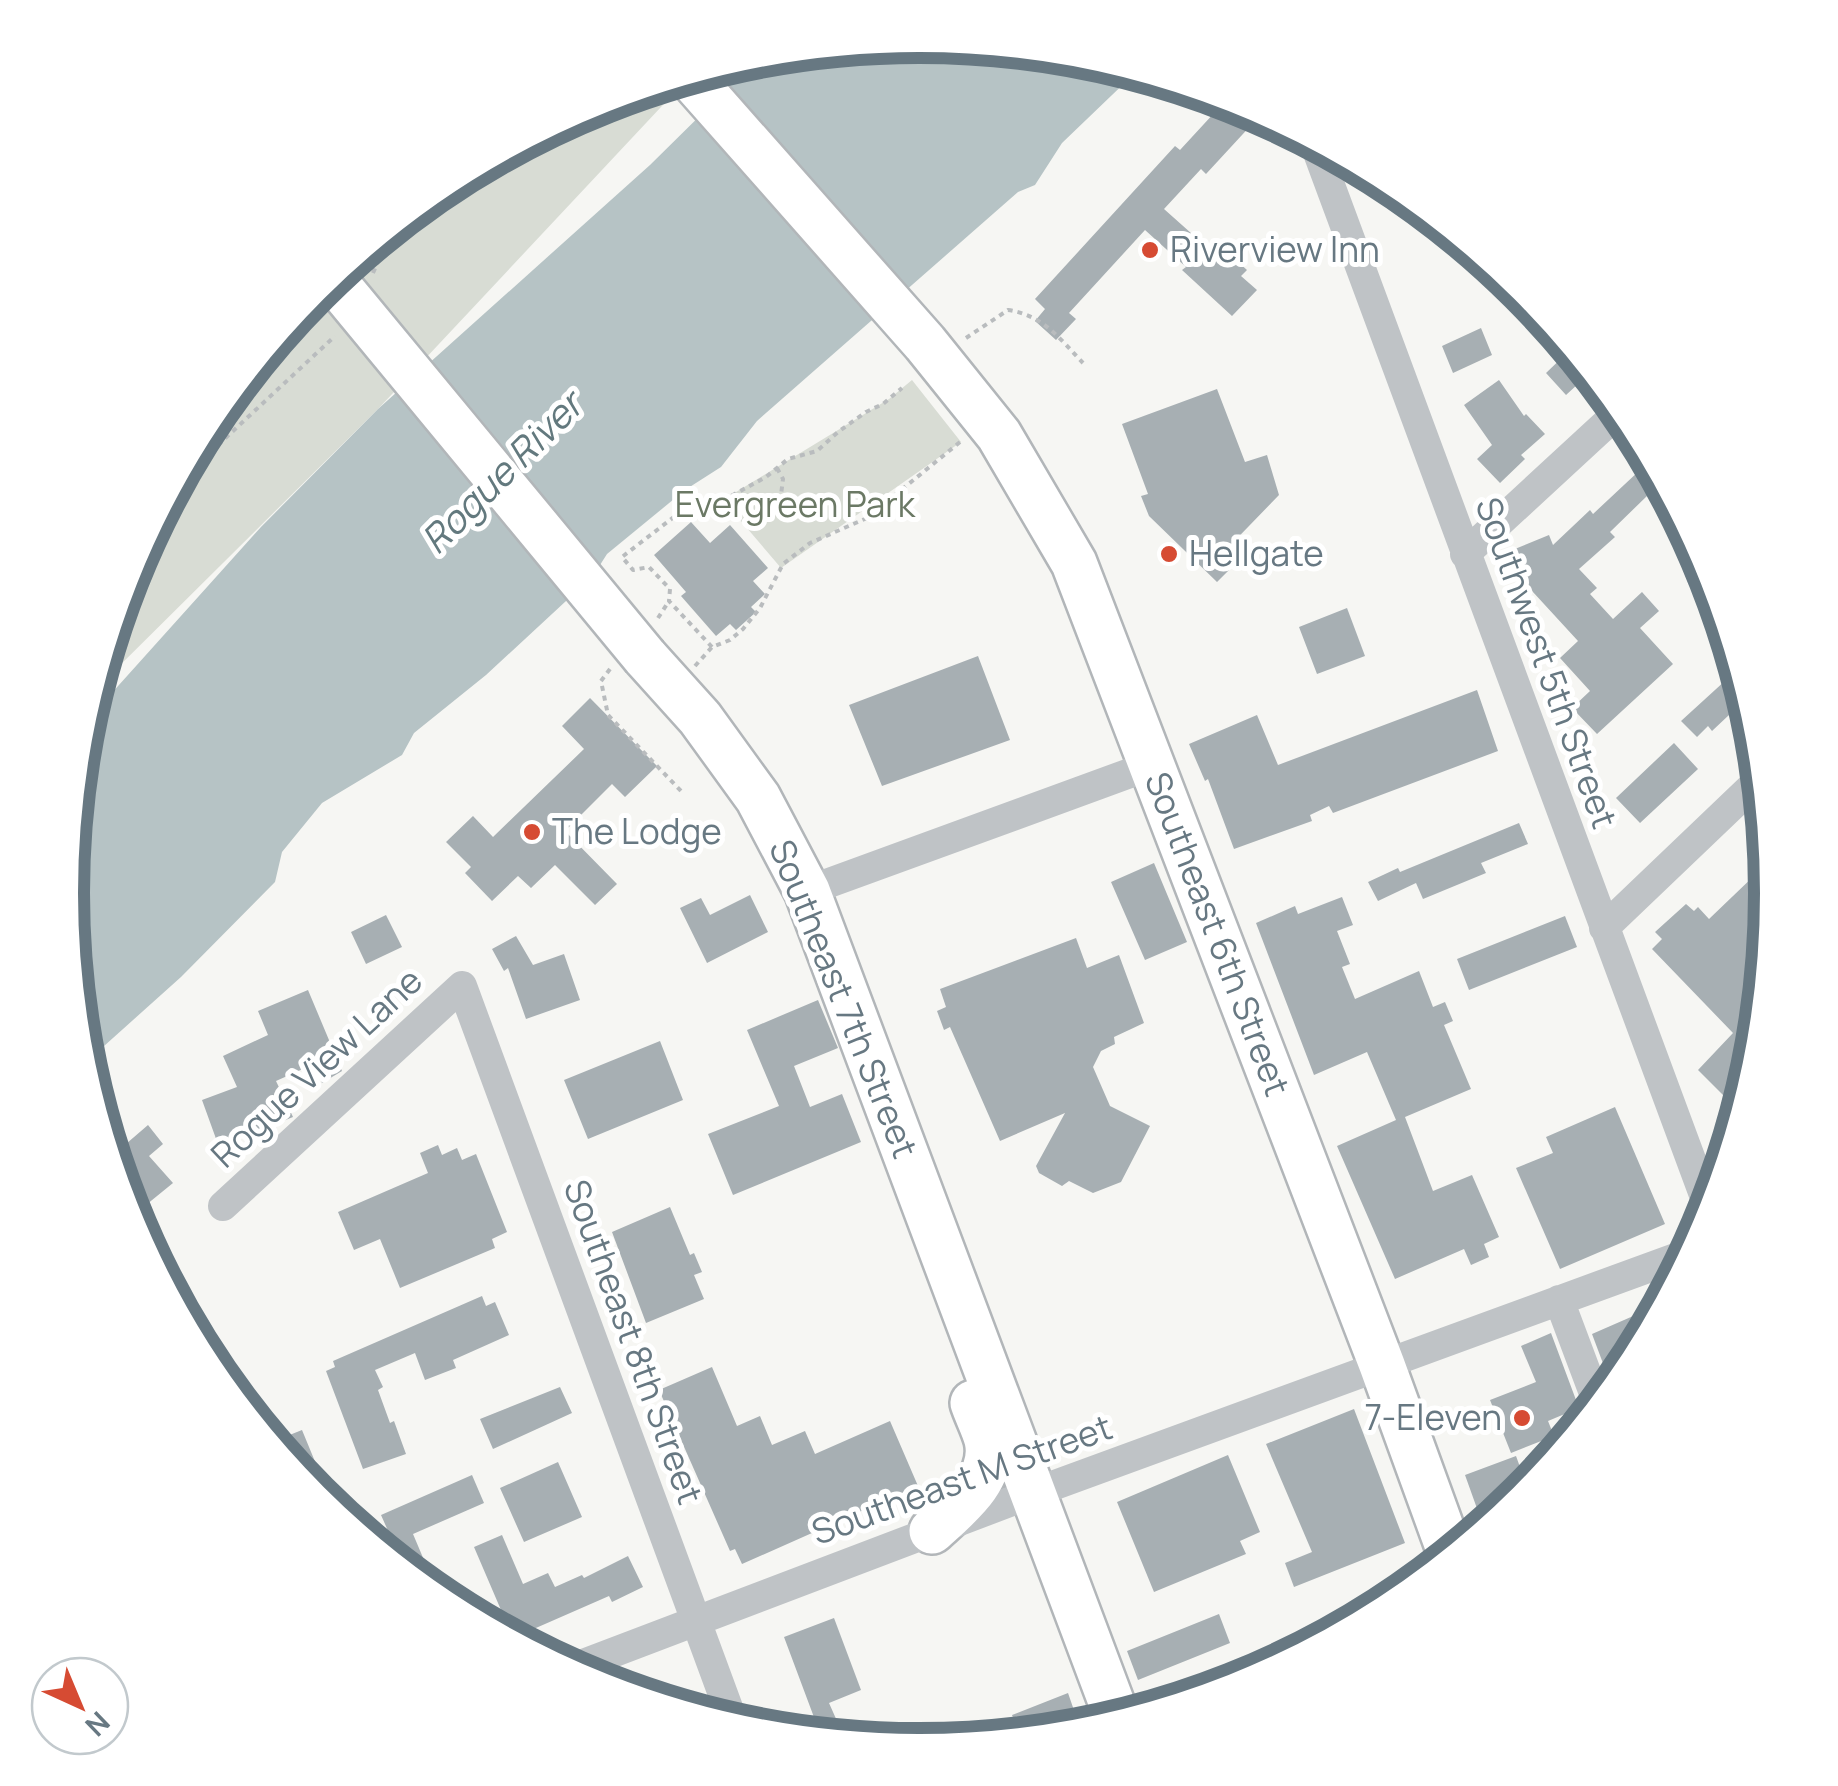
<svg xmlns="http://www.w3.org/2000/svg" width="1838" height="1786" font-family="Manrope,sans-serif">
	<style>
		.green { fill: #d8dcd4 }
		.water { fill: #b6c3c5 }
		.building { fill: #a7afb3 }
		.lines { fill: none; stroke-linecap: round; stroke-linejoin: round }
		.highway-casing { stroke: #b2b6b9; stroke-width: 50 }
		.path { stroke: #b9bcbe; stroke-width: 4; stroke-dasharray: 5 5; stroke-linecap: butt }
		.minor { stroke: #bfc3c6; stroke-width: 30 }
		.highway { stroke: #fff; stroke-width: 45 }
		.highway-bridge-casing { stroke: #b2b6b9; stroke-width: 50; stroke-linecap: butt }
		.highway-bridge { stroke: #fff; stroke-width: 45 }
		.poi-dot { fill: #d64b33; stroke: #fff; stroke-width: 4 }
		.labels { text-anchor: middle; stroke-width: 10; stroke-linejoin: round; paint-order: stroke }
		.poi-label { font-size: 35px; fill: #677882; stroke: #fff; text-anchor: start }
		.park-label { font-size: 35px; fill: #6b7965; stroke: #fff }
		.street-label { font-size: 35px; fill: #677882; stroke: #fff }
		.water-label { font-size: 38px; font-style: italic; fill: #63797e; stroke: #fff }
		.rim { fill: none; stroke: #677882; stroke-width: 12 }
	</style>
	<rect width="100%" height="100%" fill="#f6f6f3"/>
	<path class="green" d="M 691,75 L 378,409 L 93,692 L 131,566 L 210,419 L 316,289 L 446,183 L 593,105 Z
		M 912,380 L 961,442 L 781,568 L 723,500 L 889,399 Z"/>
	<path class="water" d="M 920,40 L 1086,57 L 1136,72 L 1062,143 L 1035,185 L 1018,192 L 757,421 L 721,467 L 685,490 L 607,554 L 593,576 L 486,675 L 414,733 L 402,755 L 322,803 L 282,852 L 275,882 L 181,977 L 84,1064 L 66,892 L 83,725 L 261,527 L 378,409 L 650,165 L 723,93 L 744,59 Z"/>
	<path class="building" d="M 1227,99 L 1254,122 L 1206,174 L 1201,169 L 1164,209 L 1219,258 L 1225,250 L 1247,270 L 1241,276 L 1257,290 L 1232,316 L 1182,270 L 1186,267 L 1145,230 L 1069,313 L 1076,319 L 1056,340 L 1035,321 L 1045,309 L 1035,299 L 1175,146 L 1180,150 Z
		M 1481,328 L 1492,355 L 1453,373 L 1442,346 Z
		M 1571,349 L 1590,373 L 1566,395 L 1546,373 Z
		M 1499,380 L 1524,416 L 1526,414 L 1545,434 L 1521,455 L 1525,459 L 1500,483 L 1477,459 L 1492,445 L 1464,405 Z
		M 1217,389 L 1245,462 L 1267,455 L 1279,495 L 1218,558 L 1229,570 L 1217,582 L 1149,516 L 1141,496 L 1148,494 L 1122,424 Z
		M 1640,470 L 1653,484 L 1660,478 L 1686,528 L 1682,531 L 1648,495 L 1610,532 L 1615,537 L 1579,569 L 1597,588 L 1590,594 L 1613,619 L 1642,592 L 1659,611 L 1640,628 L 1673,664 L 1597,734 L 1572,708 L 1590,691 L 1560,658 L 1578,641 L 1522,580 L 1510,551 L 1549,535 L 1553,545 L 1590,510 L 1593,514 Z
		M 691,522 L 710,543 L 730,525 L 768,568 L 753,581 L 765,594 L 751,607 L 756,612 L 736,630 L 730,624 L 716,636 L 681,596 L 686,592 L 654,555 Z
		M 1347,608 L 1365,656 L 1317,674 L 1299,627 Z
		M 978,656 L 1010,740 L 882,786 L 849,705 Z
		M 1738,669 L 1747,698 L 1712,731 L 1708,726 L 1697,737 L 1681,721 Z
		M 1477,690 L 1498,751 L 1333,813 L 1329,806 L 1310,815 L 1312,821 L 1234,849 L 1208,779 L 1205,781 L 1189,744 L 1257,715 L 1278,765 Z
		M 590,698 L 657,766 L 625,797 L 612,784 L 565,831 L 617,884 L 595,905 L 555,865 L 531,888 L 518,876 L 492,901 L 465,873 L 471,867 L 446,842 L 473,816 L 493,837 L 584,749 L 562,726 Z
		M 1674,743 L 1698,769 L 1640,823 L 1616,798 Z
		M 1519,823 L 1528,844 L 1481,863 L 1486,873 L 1423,899 L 1416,883 L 1378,901 L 1368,882 L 1398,868 L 1400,872 Z
		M 1154,863 L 1187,942 L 1145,960 L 1111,882 Z
		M 1757,873 L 1772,894 L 1756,1060 L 1743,1101 L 1731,1091 L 1725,1097 L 1698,1070 L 1733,1033 L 1652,949 L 1662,939 L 1655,932 L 1686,904 L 1694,911 L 1698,907 L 1709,919 Z
		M 750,895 L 768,932 L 707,963 L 680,908 L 701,898 L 710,915 Z
		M 1342,897 L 1353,925 L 1337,931 L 1350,964 L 1342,967 L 1355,999 L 1419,971 L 1433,1007 L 1445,1002 L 1453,1021 L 1444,1025 L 1471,1089 L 1405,1117 L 1433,1191 L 1472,1175 L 1499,1237 L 1484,1244 L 1489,1257 L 1471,1265 L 1464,1249 L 1395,1279 L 1337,1146 L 1396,1120 L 1367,1052 L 1314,1075 L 1256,923 L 1295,906 L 1298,914 Z
		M 386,915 L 402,947 L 366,964 L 351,932 Z
		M 1565,916 L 1577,947 L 1469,990 L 1457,959 Z
		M 516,936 L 533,965 L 564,954 L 580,1000 L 526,1019 L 508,968 L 504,971 L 492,949 Z
		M 1076,938 L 1087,968 L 1119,955 L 1144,1023 L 1114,1037 L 1115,1044 L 1101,1051 L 1093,1067 L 1110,1106 L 1150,1126 L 1121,1182 L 1093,1193 L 1069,1181 L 1062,1186 L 1039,1173 L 1036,1166 L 1065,1113 L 1000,1141 L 950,1027 L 944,1030 L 937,1011 L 946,1007 L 940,989 Z
		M 308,990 L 342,1071 L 322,1083 L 314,1064 L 276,1081 L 293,1117 L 219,1147 L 202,1100 L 237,1087 L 223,1056 L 268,1035 L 258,1011 Z
		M 818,1000 L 838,1048 L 794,1066 L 810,1107 L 842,1094 L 861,1142 L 733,1195 L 708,1134 L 779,1106 L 747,1030 Z
		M 660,1041 L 683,1100 L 588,1139 L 564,1080 Z
		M 1615,1107 L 1665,1224 L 1560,1269 L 1516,1168 L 1553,1153 L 1546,1137 Z
		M 148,1125 L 163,1144 L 149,1156 L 173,1183 L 130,1218 L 112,1156 Z
		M 438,1145 L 442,1155 L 457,1148 L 462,1160 L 476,1154 L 507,1232 L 492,1239 L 495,1248 L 400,1288 L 380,1239 L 354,1250 L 338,1212 L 428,1173 L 420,1153 Z
		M 670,1207 L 690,1255 L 694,1253 L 702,1272 L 694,1275 L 704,1299 L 646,1323 L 612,1232 Z
		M 482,1296 L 486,1306 L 495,1302 L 509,1335 L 453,1360 L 456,1368 L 425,1380 L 415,1353 L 375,1370 L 383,1387 L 378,1390 L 390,1423 L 394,1421 L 406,1454 L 363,1469 L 326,1371 L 335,1367 L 333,1361 Z
		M 1663,1303 L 1636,1352 L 1604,1366 L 1592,1334 Z
		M 1551,1333 L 1579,1408 L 1548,1421 L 1554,1436 L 1511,1453 L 1490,1400 L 1536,1382 L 1521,1346 Z
		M 712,1367 L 737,1426 L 760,1416 L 772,1445 L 805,1431 L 815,1454 L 890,1421 L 918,1486 L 742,1564 L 735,1549 L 730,1551 L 659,1390 Z
		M 560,1387 L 572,1413 L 493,1449 L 480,1419 Z
		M 1354,1409 L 1405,1543 L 1294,1587 L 1285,1563 L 1312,1552 L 1266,1444 Z
		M 302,1430 L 323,1481 L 308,1487 L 272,1442 Z
		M 1228,1455 L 1260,1532 L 1240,1541 L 1246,1554 L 1154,1592 L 1117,1502 Z
		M 1516,1456 L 1528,1489 L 1484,1528 L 1465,1475 Z
		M 558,1462 L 582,1517 L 524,1542 L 500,1488 Z
		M 472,1475 L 484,1503 L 413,1534 L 440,1598 L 405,1569 L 381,1515 Z
		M 502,1535 L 523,1584 L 548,1573 L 555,1587 L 582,1575 L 584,1578 L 628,1556 L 643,1587 L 612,1602 L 609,1596 L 513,1638 L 474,1547 Z
		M 1219,1614 L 1230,1643 L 1138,1680 L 1127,1651 Z
		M 834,1618 L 861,1690 L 829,1703 L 845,1739 L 821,1736 L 784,1637 Z
		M 1068,1693 L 1077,1719 L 1039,1734 L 1020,1736 L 1012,1715 Z"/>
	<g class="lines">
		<g class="highway-casing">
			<path id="highway" d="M 689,76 L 925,343 L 999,435 L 1074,563 L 1382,1365 L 1451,1555
				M 645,657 L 700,718 L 758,798 L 807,891 L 1118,1720
				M 932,1531 C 957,1508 996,1479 987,1440 C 984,1428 977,1415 973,1403"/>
		</g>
		<path class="path" d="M 373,273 L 393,227
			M 966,338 L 1008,310 C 1043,315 1060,339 1083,363
			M 174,486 L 335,336
			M 744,522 L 755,518 L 781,495 L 783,479 L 777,468
			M 658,618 L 669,601
			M 712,647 L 669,601 L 670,589 L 649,567 L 633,570 L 622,557 L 692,503 L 711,507 L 766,477 L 788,459 L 817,451 L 838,432 L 866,412 L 883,404 L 902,388
			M 695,666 L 712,647 L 730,640 L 743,629 L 760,608 L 783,564 L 810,543 L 867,518 L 960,442
			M 610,669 L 601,681 L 608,715 L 681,791"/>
		<path class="minor" d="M 1314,142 L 1710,1211
			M 1465,554 L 1621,410
			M 807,891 L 1152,765
			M 1604,928 L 1761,778
			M 223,1206 L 462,986 L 734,1724
			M 1559,1300 L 1598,1404
			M 570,1669 L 1033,1493 L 1689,1253"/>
		<use href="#highway" class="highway"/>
		<g class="highway-bridge-casing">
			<path id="highway-bridge" d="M 331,277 L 645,657"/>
		</g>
		<use href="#highway-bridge" class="highway-bridge"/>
	</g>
	<g class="poi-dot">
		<circle cx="1150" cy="250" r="10"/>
		<circle cx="1169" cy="554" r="10"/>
		<circle cx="532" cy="832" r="10"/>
		<circle cx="1522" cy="1418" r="10"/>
	</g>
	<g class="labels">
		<g class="poi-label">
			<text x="1170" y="262">Riverview Inn</text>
			<text x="1189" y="566">Hellgate</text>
			<text x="552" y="844">The Lodge</text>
			<text x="1502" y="1430" text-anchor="end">7-Eleven</text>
		</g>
		<g class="park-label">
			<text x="795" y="517">Evergreen Park</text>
		</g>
		<g class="street-label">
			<text transform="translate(1546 663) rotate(70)" y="12">Southwest 5th Street</text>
			<text transform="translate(1217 934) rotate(69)" y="12">Southeast 6th Street</text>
			<text transform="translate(843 999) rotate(68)" y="12">Southeast 7th Street</text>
			<text transform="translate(317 1068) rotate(-43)" y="12">Rogue View Lane</text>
			<text transform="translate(633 1342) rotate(70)" y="12">Southeast 8th Street</text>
			<text transform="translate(962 1480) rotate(-20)" y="12">Southeast M Street</text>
		</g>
		<g class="water-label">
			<text transform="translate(502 473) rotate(-45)" y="13">Rogue River</text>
		</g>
	</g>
	<path d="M0 0H1838V1786H0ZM84 893a835 835 0 1 1 1670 0a835 835 0 1 1-1670 0Z" fill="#fff" fill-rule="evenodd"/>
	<path class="rim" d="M84 893a835 835 0 1 1 1670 0a835 835 0 1 1-1670 0Z"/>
	<g transform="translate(80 1706) rotate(136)"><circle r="48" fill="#ffffff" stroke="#c2c9cd" stroke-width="2.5"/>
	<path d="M0-8L18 38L0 25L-18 38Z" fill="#d64b33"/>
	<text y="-15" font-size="28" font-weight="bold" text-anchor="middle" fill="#677882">N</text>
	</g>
</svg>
